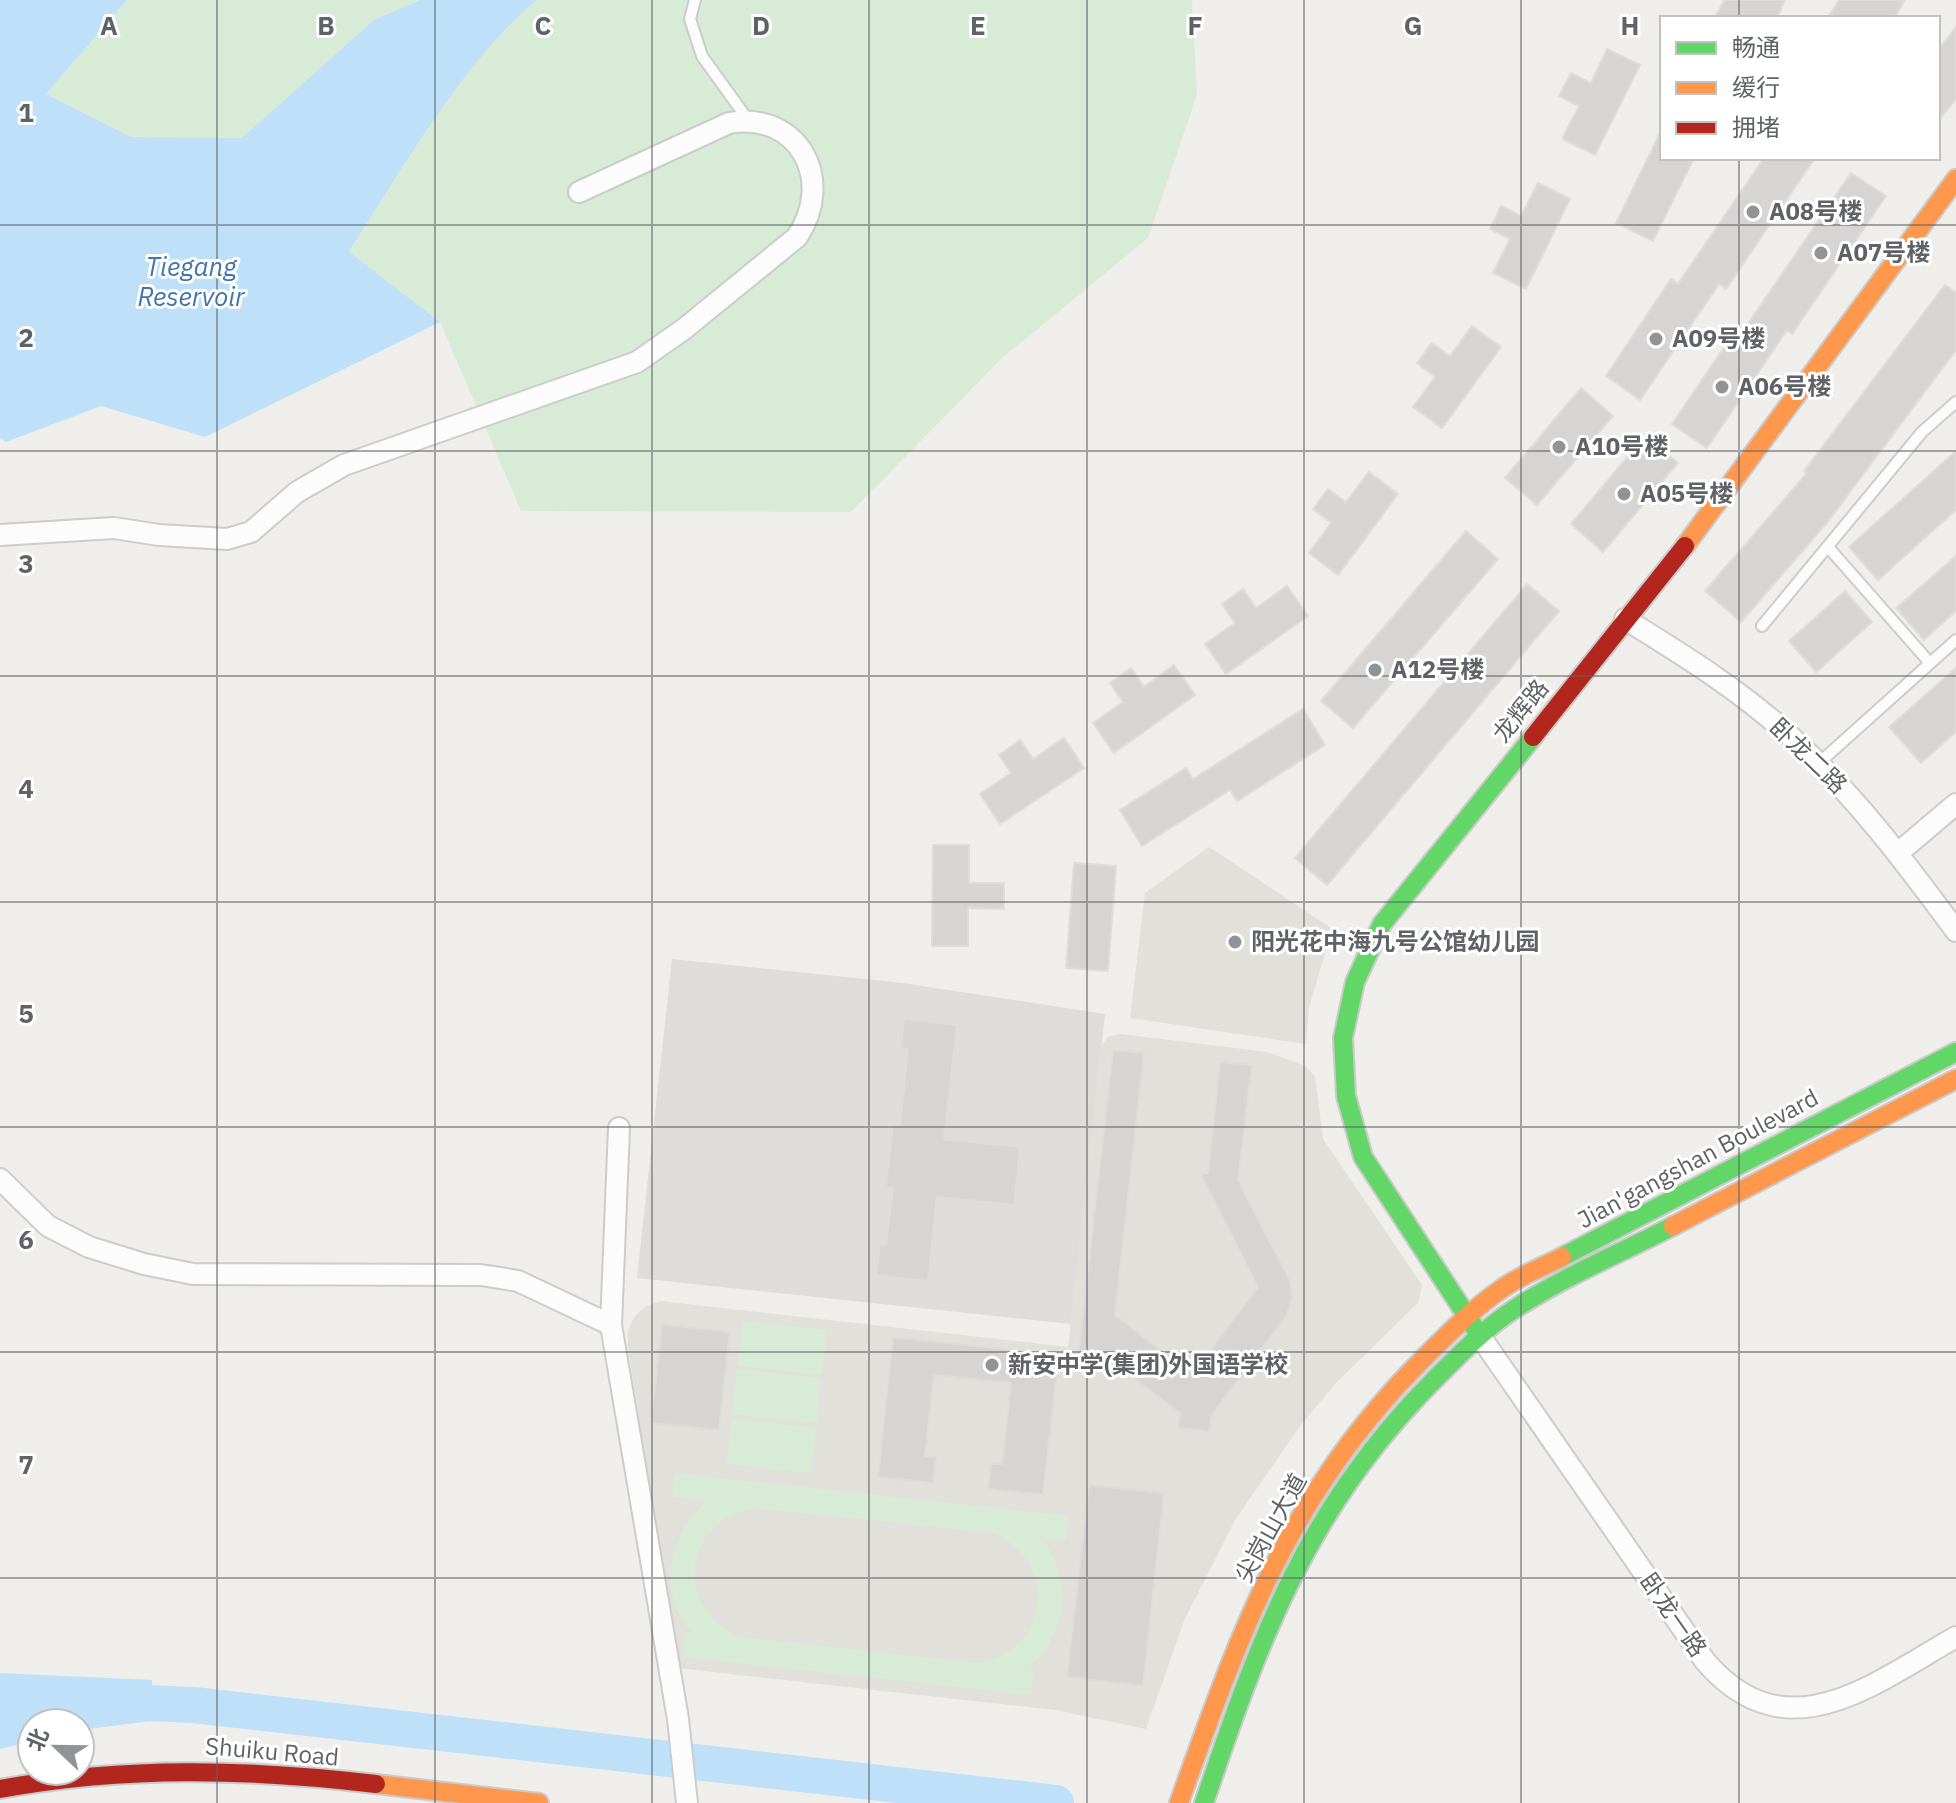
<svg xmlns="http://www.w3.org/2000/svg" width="1956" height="1803" font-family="'IBM Plex Sans','Noto Sans SC',sans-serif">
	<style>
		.industrial { fill: #dfddda }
		.education { fill: #e2e0da }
		.green { fill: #d8ebd6; fill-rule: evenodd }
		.water { fill: #bfe0f9 }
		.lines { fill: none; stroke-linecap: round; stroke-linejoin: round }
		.river { stroke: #bfe0f9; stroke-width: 36 }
		.building { fill: #d6d5d3; stroke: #deddd9; stroke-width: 2 }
		.lane-casing { stroke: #cbcccc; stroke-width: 14 }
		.street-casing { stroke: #cbcccc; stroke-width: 24 }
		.fast-casing { stroke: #cacacb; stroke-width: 22 }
		.slow-casing { stroke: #cacacb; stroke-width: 22 }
		.jam-casing { stroke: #cacacb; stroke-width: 22 }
		.lane { stroke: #fdfcfc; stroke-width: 10 }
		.street { stroke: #fdfcfc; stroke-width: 20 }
		.fast { stroke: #63d668; stroke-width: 18 }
		.slow { stroke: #ff974d; stroke-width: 18 }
		.jam { stroke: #b3261e; stroke-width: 18 }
		.grid { fill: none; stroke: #5f6368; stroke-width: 2; stroke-opacity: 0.55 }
		.poi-dot { fill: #919496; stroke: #fff; stroke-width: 3 }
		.labels { text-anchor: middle; stroke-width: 6; stroke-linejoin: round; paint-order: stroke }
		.poi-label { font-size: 24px; font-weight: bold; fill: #5f6368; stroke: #fff; text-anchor: start }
		.street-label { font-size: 24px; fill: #5f6368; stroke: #fff }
		.water-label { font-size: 26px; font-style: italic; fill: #4174aa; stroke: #fff }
		.grid-label { font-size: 26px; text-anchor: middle; font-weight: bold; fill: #5f6368; stroke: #fff; stroke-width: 6; stroke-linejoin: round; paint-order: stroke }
	</style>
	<rect width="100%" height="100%" fill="#efeeea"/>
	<path class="industrial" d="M 672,959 L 903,983 L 1105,1014 L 1071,1324 L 637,1278 Z"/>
	<path class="education" d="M 1209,847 L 1337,932 L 1325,953 L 1309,1007 L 1306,1044 L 1130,1018 L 1145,893 Z
		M 1121,1034 L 1267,1052 L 1305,1066 L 1315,1076 L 1323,1139 L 1422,1285 L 1418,1303 L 1336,1383 L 1300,1426 L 1235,1520 L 1184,1621 L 1146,1729 L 1055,1710 L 677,1668 L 628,1347 L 628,1331 L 634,1317 L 646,1306 L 661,1301 L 1068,1347 L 1101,1046 L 1109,1036 Z"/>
	<path class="green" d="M 127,0 L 420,0 L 374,20 L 243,138 L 131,137 L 46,94 Z
		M 537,0 L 1192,0 L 1197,95 L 1148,238 L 1002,358 L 851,512 L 521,511 L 440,322 L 349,253 C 401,171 462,61 537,0 Z
		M 743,1321 L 827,1330 L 822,1375 L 738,1366 Z
		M 737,1369 L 821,1378 L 817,1423 L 732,1414 Z
		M 732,1419 L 816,1428 L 811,1473 L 726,1464 Z
		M 675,1473 L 1069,1516 L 1066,1540 L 1041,1538 C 1075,1577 1067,1638 1026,1669 L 1034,1671 L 1031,1695 L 683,1657 L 685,1633 L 692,1633 C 657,1593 668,1533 707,1501 L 672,1497 ZM 754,1508 L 994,1533 C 1060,1564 1050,1649 979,1663 L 740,1637 C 673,1607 682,1522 754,1508 Z"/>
	<path class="water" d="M 0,0 L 127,0 L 46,94 L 131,137 L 242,138 L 374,20 L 420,0 L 537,0 C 463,61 401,171 349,252 L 440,322 L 205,437 L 101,406 L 6,442 L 0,438 Z
		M 0,1673 L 152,1680 L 151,1721 L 80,1730 L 80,1723 L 32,1723 L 32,1741 L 0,1749 Z"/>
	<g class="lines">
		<path class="river" d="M 101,1701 L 194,1705 L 1056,1803"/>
	</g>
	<path class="building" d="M 1724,0 L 1785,0 L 1777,18 L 1715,18 Z
		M 1839,0 L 1905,0 L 1894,18 L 1828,18 Z
		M 1956,27 L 1956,99 L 1938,121 L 1938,50 Z
		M 1607,49 L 1640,65 L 1595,155 L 1562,139 L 1579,106 L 1559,96 L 1571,73 L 1591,83 Z
		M 1662,129 L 1662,158 L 1694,158 L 1653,241 L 1616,223 Z
		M 1764,158 L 1815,158 L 1726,289 L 1719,284 L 1640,400 L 1606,376 L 1671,279 L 1678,284 Z
		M 1851,173 L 1886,196 L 1792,334 L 1787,330 L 1707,448 L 1672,424 L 1738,327 L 1743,331 Z
		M 1538,183 L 1570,199 L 1526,289 L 1493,273 L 1510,239 L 1490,229 L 1501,206 L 1521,216 Z
		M 1945,285 L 1956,293 L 1956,350 L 1826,524 L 1741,622 L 1705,591 L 1807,473 L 1804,471 Z
		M 1472,326 L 1501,347 L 1442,428 L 1413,407 L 1435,377 L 1417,363 L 1432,343 L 1450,356 Z
		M 1581,388 L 1613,416 L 1537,505 L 1505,478 Z
		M 1646,435 L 1678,463 L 1603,552 L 1571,524 Z
		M 1956,451 L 1956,510 L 1878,580 L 1849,547 Z
		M 1369,472 L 1398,494 L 1338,575 L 1309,553 L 1331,523 L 1313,509 L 1328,489 L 1346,502 Z
		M 1466,531 L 1498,559 L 1353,728 L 1321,701 Z
		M 1956,556 L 1956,611 L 1924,640 L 1896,608 Z
		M 1527,584 L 1559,611 L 1327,885 L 1295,858 Z
		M 1287,586 L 1308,616 L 1226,674 L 1205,644 L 1235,623 L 1222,604 L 1243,589 L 1256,608 Z
		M 1845,591 L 1872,622 L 1816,672 L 1789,641 Z
		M 1174,665 L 1195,695 L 1114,753 L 1093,723 L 1123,702 L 1110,683 L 1131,668 L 1144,687 Z
		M 1956,668 L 1956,732 L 1921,763 L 1889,727 Z
		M 1303,709 L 1325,745 L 1237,801 L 1230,790 L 1142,846 L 1120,810 L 1186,768 L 1193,779 Z
		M 1064,738 L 1084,768 L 1000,824 L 980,794 L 1011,773 L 999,755 L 1020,740 L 1033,759 Z
		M 933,845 L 969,845 L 969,883 L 1004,883 L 1004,909 L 968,908 L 968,946 L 932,946 Z
		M 1074,863 L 1116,866 L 1108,971 L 1066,968 Z
		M 904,1019 L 957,1025 L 944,1139 L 1020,1147 L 1014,1205 L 937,1197 L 928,1281 L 876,1275 L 880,1244 L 886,1244 L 893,1188 L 886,1187 L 893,1124 L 900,1125 L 908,1049 L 901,1048 Z
		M 1113,1050 L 1144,1053 L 1115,1315 L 1192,1374 L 1258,1287 L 1200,1173 L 1208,1174 L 1220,1062 L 1252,1065 L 1238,1180 L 1290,1281 L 1292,1298 L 1287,1315 L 1211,1416 L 1209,1432 L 1178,1428 L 1180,1413 L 1127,1373 L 1077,1368 Z
		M 662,1324 L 730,1332 L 719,1430 L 651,1423 Z
		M 893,1337 L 1059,1355 L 1043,1495 L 988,1489 L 991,1464 L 1002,1464 L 1011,1383 L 934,1375 L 925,1456 L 936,1457 L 933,1483 L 878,1477 Z
		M 1089,1485 L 1164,1493 L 1143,1686 L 1067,1677 Z"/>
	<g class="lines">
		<g class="lane-casing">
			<path id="lane" d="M 695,0 L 690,19 L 702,56 L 748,120
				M 1828,547 L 1930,663
				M 1762,626 L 1922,432 L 1956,402
				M 1819,763 L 1956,640"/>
		</g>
		<g class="street-casing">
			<path id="street" d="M 0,535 L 114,528 L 159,535 L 227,539 L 251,532 L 297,492 L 344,465 L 637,362 L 684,329 L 797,237 C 835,181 800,111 729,123 L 579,192
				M 1625,619 C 1683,655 1740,690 1790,736 C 1854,794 1905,862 1956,931
				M 1898,853 L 1956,804
				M 619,1128 L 611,1325 L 678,1719 L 687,1803
				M 0,1179 L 48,1226 L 89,1247 L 144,1264 L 193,1274 L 481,1275 L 518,1281 L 611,1325
				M 1480,1336 L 1705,1661 C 1786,1756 1873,1684 1956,1637"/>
		</g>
		<g class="fast-casing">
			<path id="fast" d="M 1562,1257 L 1956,1052
				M 1480,1336 L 1363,1157 L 1346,1096 L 1343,1038 L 1355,982 L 1382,924 L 1533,737
				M 1204,1803 C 1260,1638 1307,1507 1434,1380 C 1459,1355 1486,1327 1516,1308 C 1565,1276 1621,1253 1673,1226"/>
		</g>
		<g class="slow-casing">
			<path id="slow" d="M 1685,546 L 1956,179
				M 1673,1226 L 1956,1079
				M 376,1784 L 539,1803
				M 1179,1803 C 1240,1633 1287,1497 1417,1365 C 1444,1338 1472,1309 1503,1288 C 1521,1275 1543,1267 1562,1257"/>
		</g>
		<g class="jam-casing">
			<path id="jam" d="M 1533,737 L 1685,546
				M 0,1789 C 126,1766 249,1769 376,1784"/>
		</g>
		<use href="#lane" class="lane"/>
		<use href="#street" class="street"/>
		<use href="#fast" class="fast"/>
		<use href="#slow" class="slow"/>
		<use href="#jam" class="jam"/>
	</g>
	<path class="grid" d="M 217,0 L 217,1803M 435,0 L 435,1803M 652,0 L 652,1803M 869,0 L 869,1803M 1087,0 L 1087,1803M 1304,0 L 1304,1803M 1521,0 L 1521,1803M 1739,0 L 1739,18M 1739,158 L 1739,1803M 0,225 L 1956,225M 0,451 L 1956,451M 0,676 L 1956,676M 0,902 L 1956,902M 0,1127 L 1956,1127M 0,1352 L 1956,1352M 0,1578 L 1956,1578"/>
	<g class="poi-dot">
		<circle cx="1753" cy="212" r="8"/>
		<circle cx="1821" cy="253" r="8"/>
		<circle cx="1656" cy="339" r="8"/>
		<circle cx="1722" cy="387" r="8"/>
		<circle cx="1559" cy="447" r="8"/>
		<circle cx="1624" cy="494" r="8"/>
		<circle cx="1375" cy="670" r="8"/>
		<circle cx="1235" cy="942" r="8"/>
		<circle cx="992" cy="1365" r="8"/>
	</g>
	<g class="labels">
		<g class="poi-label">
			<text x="1769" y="220">A08号楼</text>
			<text x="1837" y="261">A07号楼</text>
			<text x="1672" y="347">A09号楼</text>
			<text x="1738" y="395">A06号楼</text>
			<text x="1575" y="455">A10号楼</text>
			<text x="1640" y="502">A05号楼</text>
			<text x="1391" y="678">A12号楼</text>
			<text x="1251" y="950">阳光花中海九号公馆幼儿园</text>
			<text x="1008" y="1373">新安中学(集团)外国语学校</text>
		</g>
		<g class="street-label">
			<text transform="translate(1521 711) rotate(-51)" y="8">龙辉路</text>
			<text transform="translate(1808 756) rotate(44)" y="8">卧龙二路</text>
			<text transform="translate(1698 1159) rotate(-28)" y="8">Jian'gangshan Boulevard</text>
			<text transform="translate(1271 1528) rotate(-61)" y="8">尖岗山大道</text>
			<text transform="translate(1673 1615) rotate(55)" y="8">卧龙一路</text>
			<text transform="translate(272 1752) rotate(5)" y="8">Shuiku Road</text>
		</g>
		<g class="water-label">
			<text x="191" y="276">Tiegang<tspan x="191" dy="30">Reservoir</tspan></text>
		</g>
	</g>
	<g class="grid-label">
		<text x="109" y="35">A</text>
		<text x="326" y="35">B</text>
		<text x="543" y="35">C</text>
		<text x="761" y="35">D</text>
		<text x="978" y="35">E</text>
		<text x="1195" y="35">F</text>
		<text x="1413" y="35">G</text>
		<text x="1630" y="35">H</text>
		<text x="26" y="122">1</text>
		<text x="26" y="347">2</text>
		<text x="26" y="573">3</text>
		<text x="26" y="798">4</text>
		<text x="26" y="1023">5</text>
		<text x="26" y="1249">6</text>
		<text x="26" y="1474">7</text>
	</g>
	<rect x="1660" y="16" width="280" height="144" fill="#ffffff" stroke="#bfc1c3" stroke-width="2"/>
	<rect x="1676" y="42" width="40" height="12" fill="#63d668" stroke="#bfc1c3" stroke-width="2"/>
	<text x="1732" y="56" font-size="24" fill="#5f6368">畅通</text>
	<rect x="1676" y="82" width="40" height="12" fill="#ff974d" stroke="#bfc1c3" stroke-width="2"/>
	<text x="1732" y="96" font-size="24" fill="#5f6368">缓行</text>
	<rect x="1676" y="122" width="40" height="12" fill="#b3261e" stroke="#bfc1c3" stroke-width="2"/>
	<text x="1732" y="136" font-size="24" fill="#5f6368">拥堵</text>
	<g transform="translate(56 1747) rotate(292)"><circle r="38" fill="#ffffff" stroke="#bfc1c3" stroke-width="2"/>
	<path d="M0-6L14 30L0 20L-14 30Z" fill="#919496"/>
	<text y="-12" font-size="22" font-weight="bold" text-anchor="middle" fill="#5f6368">北</text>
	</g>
</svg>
